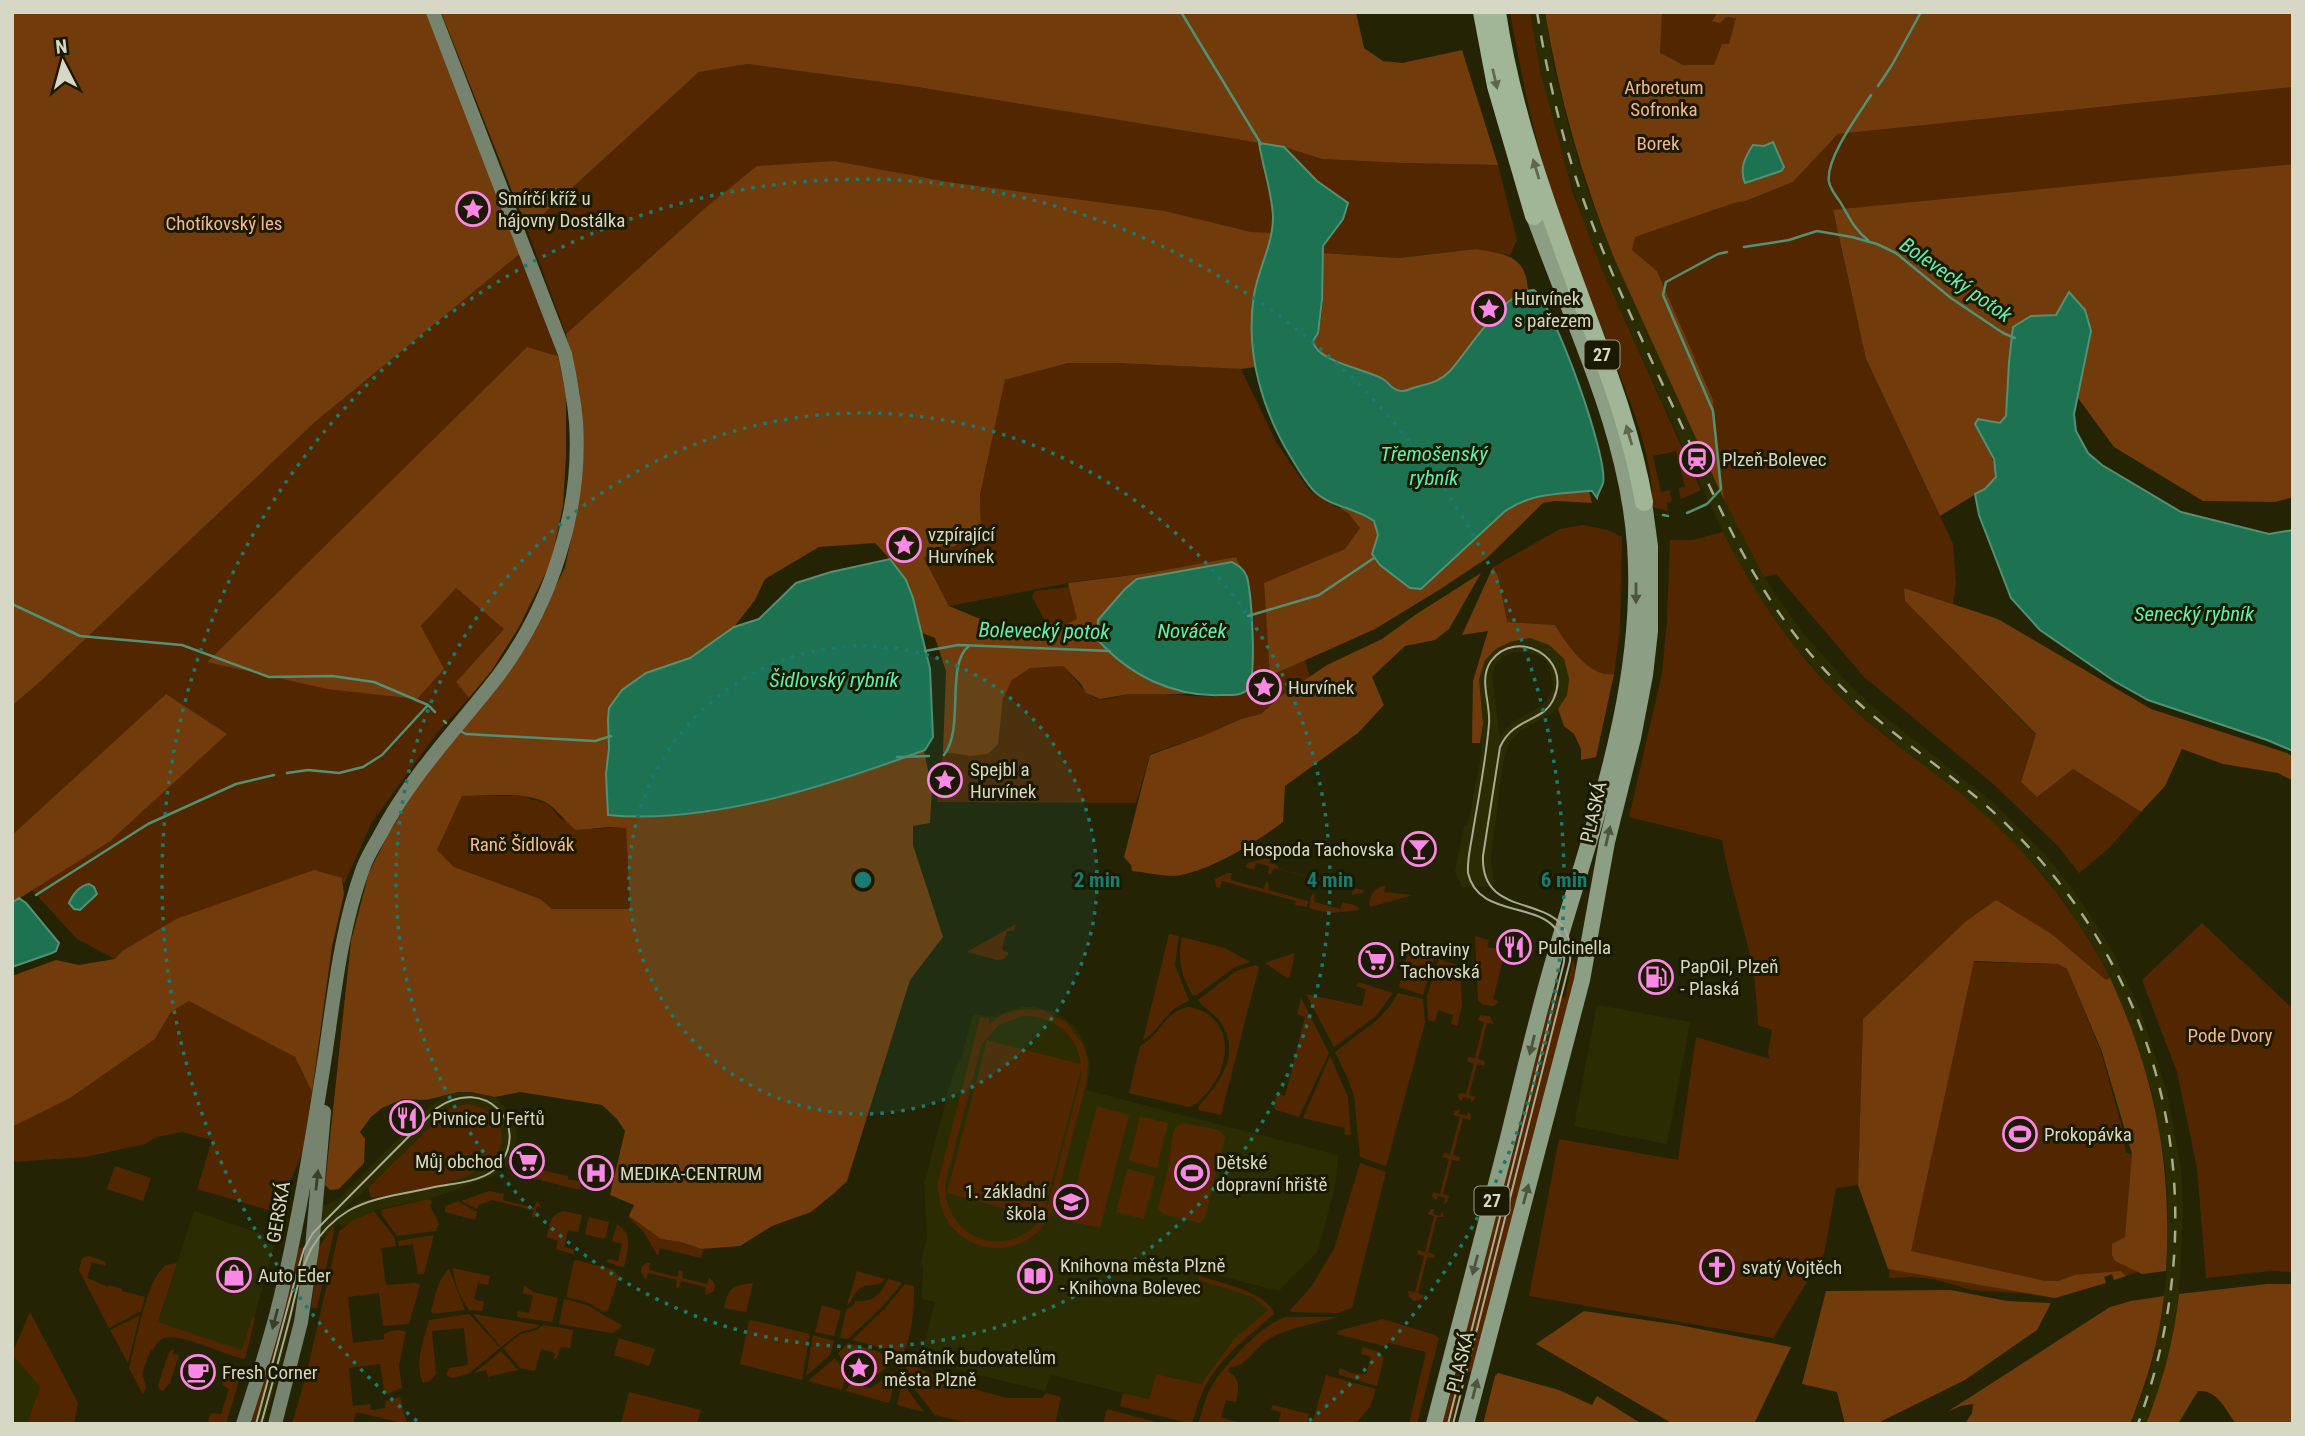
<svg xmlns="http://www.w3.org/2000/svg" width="2305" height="1436" font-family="'Roboto Condensed',sans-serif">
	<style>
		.built { fill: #2c2c02; fill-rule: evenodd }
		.green { fill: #522700; fill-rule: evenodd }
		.forest { fill: #713b0b; fill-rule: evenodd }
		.water { fill: #1d7252; stroke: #549074; stroke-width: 2 }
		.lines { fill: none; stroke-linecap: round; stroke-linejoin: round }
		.stream { stroke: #549074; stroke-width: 2.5 }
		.secondary { stroke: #75836f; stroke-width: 14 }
		.primary { stroke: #8c9e84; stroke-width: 16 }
		.highway { stroke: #a1b697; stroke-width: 18 }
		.tram { stroke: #a9aa94; stroke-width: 2 }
		.rail { stroke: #a9aa94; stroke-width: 2.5; stroke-dasharray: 12 12; stroke-linecap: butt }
		.oneway { fill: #5e684c }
		.oneway2 { fill: #4e553b }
		.oneway3 { fill: #3a3f27 }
		.ring { fill: none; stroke: #197b72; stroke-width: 3.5; stroke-dasharray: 3.5 7 }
		.labels { text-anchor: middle; stroke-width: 6; stroke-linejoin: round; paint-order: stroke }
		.shield { fill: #1b1a00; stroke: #9e9e8a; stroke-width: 2 }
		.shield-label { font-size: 18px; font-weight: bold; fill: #d6d7c5 }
		.park-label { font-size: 19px; fill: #f3b68d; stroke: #1b1a00 }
		.poi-label { font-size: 19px; fill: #d6d7c5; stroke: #1b1a00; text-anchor: start }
		.street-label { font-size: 19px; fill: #d6d7c5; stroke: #1b1a00 }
		.water-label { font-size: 21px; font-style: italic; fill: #60eeb4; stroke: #1b1a00 }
		.centre { fill: #197b72; stroke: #1b1a00; stroke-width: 3.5 }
		.ring-label { font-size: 21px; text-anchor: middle; font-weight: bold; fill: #197b72; stroke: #1b1a00; stroke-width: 6; stroke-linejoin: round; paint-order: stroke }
	</style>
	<rect width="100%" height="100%" fill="#242404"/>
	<path class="built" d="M 1530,12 L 1545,12 L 1554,68 L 1569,128 L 1587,189 L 1614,258 L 1724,500 L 1764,577 L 1802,632 L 1848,683 L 1874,708 L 1991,801 L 2048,858 L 2071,887 L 2099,929 L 2113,952 L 2140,1010 L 2167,1091 L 2181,1169 L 2183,1208 L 2180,1280 L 2176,1318 L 2170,1354 L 2161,1387 L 2146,1424 L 2130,1424 L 2147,1382 L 2155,1351 L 2166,1279 L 2168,1208 L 2166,1171 L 2153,1094 L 2127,1016 L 2100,959 L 2087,936 L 2060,896 L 2037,867 L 1981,812 L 1864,718 L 1837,694 L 1790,641 L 1751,585 L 1723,532 L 1683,447 L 1601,267 L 1584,223 L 1555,132 L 1540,71 Z
		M 1530,638 L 1549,645 L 1564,659 L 1569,679 L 1567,695 L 1558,709 L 1519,732 L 1509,743 L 1503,763 L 1491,857 L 1494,886 L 1462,887 L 1455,871 L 1464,827 L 1468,825 L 1481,755 L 1483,724 L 1479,680 L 1485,659 L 1496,649 L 1510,642 ZM 1515,652 L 1526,652 L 1537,655 L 1546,661 L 1550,668 L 1553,688 L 1550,696 L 1542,705 L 1509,725 L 1500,737 L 1492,676 L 1495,666 L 1503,657 Z
		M 1597,1005 L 1690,1022 L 1667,1144 L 1574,1126 Z
		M 1022,1007 L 1034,1007 L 1055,1012 L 1073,1025 L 1082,1038 L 1089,1059 L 1090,1068 L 1086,1090 L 1338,1155 L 1336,1182 L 1318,1251 L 1279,1291 L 1201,1271 L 1200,1280 L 1252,1297 L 1269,1310 L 1234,1339 L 1201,1384 L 1156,1374 L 1149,1399 L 1050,1375 L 1045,1391 L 954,1369 L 955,1366 L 921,1357 L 935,1302 L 922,1299 L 923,1267 L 921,1264 L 927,1236 L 924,1185 L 953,1073 L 962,1056 L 972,1018 L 976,1014 L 994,1017 L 1007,1011 Z
		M 471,1092 L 495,1097 L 507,1110 L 516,1128 L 517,1138 L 514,1153 L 508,1164 L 500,1173 L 453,1191 L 428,1199 L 384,1208 L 370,1212 L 348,1224 L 341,1226 L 339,1223 L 321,1240 L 318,1250 L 322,1204 L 326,1205 L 339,1199 L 426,1110 L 441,1098 L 451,1093 ZM 446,1111 L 501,1131 L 500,1149 L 490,1164 L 447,1182 L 361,1201 L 339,1213 L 368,1188 Z
		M 194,1211 L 276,1239 L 245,1351 L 158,1322 Z
		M 305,1243 L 309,1243 L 304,1269 L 276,1384 L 264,1424 L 255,1424 Z
		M 12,1354 L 40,1387 L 27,1424 L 12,1424 Z"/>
	<path class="green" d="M 1510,12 L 1530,12 L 1540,71 L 1573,193 L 1601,267 L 1701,490 L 1681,499 L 1678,488 L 1685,487 L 1676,451 L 1653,456 L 1661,492 L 1669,490 L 1672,501 L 1667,503 L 1668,511 L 1652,507 C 1655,459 1630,403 1614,359 C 1594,307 1574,256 1556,204 C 1534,142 1522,77 1510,12 Z
		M 1560,12 L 1829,12 L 1732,204 L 1747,201 L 1793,182 L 1838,134 L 2293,87 L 2293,164 L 1833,211 L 1866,359 L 1953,544 L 1956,584 L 1953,604 L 1904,588 L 1905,601 L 2036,735 L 2021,782 L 2036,796 L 2073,769 L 2141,812 L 2109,848 L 2079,873 L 2058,846 L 1992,783 L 1864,677 L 1776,574 L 1764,577 L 1724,500 L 1713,400 L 1657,271 L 1632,250 Z
		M 748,64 L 911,86 L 1259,143 C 1264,174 1274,201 1272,233 L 1251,233 L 1165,211 L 949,182 L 835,161 L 705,208 L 566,334 L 527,229 L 699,72 Z
		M 1284,147 L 1322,159 L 1402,163 L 1498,165 L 1517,240 L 1510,255 L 1476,249 L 1399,258 L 1323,253 L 1323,246 L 1335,231 L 1348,203 L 1317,181 Z
		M 521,253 L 558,356 L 527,347 L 207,662 L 443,669 L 421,626 L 456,587 L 504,629 L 456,682 L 469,698 L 437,733 L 372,822 L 344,884 L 342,878 L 176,919 L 122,951 L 115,959 L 77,939 L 32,890 L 109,842 L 166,694 L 12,835 L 12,706 L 43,679 L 315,422 Z
		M 1067,363 L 1116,363 L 1241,369 L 1276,442 L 1309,490 L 1349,514 L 1361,528 L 1345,549 L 1264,584 L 1271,676 L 1305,660 L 1310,677 L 1281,696 L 1261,714 L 1241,719 L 1205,735 L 1150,754 L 1136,803 L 937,802 L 943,752 L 970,756 L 998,743 C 1001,717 999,678 1030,668 C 1040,665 1053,666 1063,666 C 1073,676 1086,696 1098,699 C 1108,701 1121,695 1131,694 C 1164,691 1197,700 1230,695 C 1237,694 1243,690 1250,687 C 1255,658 1254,605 1246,577 C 1244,570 1240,564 1236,557 L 1148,573 L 1079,581 L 949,606 L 924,558 L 942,546 L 955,547 L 981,528 L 980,495 L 1005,380 Z
		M 1583,525 L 1608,530 L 1622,537 L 1620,629 L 1614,674 C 1589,678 1566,643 1555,625 L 1506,622 L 1498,576 L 1493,567 L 1560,529 Z
		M 1723,532 C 1753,592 1789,645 1836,693 C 1873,729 1915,758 1956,790 C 2020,842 2073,904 2110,978 L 2106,980 L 2053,935 L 1965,922 L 1863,1019 L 1858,1185 L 1836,1188 L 1824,1254 L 1773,1338 L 1529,1296 L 1559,1139 L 1678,1160 L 1696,1037 L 1770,1059 L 1768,1052 L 1772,1030 L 1758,1025 C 1757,1007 1756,988 1753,970 C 1745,926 1729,884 1722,840 L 1629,817 L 1662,673 L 1667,621 L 1670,540 L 1693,540 Z
		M 1137,579 L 1098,620 L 1052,633 L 1032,597 L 1035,591 Z
		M 462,796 L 521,796 L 548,804 L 561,819 L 593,829 L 626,827 L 630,909 L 551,909 L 454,867 L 437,850 Z
		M 1271,857 L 1269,863 L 1277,865 L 1279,869 L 1362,890 L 1364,888 L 1362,893 L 1352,895 L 1353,888 L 1320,880 L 1318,887 L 1314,886 L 1316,879 L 1274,868 L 1271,874 L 1268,874 L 1269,866 L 1256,863 L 1254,870 L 1245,867 L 1248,863 Z
		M 1228,873 L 1232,873 L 1230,880 L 1264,889 L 1266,882 L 1269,883 L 1268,890 L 1308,901 L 1307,907 L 1295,905 L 1296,901 L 1222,881 L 1220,888 L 1216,887 L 1215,879 Z
		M 1386,885 L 1384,892 L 1413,895 L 1370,907 C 1367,896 1376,887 1386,885 Z
		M 1312,894 L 1315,895 L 1314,902 L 1340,909 L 1343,902 L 1357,906 L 1359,910 L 1331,913 L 1311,909 L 1309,906 Z
		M 2202,923 L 2293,1009 L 2293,1272 L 2271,1271 L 2206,1278 L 2197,1168 L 2177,1072 L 2142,980 Z
		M 1016,924 L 1014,931 L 1007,931 L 1002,949 L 1009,953 L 1004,959 L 997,960 L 967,952 Z
		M 1169,934 L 1179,936 L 1175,965 L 1189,1001 C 1164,1010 1162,1029 1143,1040 Z
		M 1475,936 L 1489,940 L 1487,947 L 1505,951 L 1493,999 L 1499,1001 L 1494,1006 L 1483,1005 L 1478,1000 Z
		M 1182,937 L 1225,948 L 1250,962 L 1235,967 L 1197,995 L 1193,996 C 1181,975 1177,961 1182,937 Z
		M 1408,952 L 1434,959 L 1423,995 L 1399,987 Z
		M 1295,953 L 1290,976 L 1287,978 L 1265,963 Z
		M 1439,959 L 1460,966 L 1462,1006 L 1457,1026 L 1451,1024 L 1453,1015 L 1438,1010 L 1435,1022 L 1428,1020 L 1427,996 Z
		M 1573,959 L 1576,971 L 1474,1373 L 1464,1370 L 1451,1424 L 1440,1424 L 1559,967 L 1561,961 L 1554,995 L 1565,998 Z
		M 1970,962 L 2059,964 L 2067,969 L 2101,1052 L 2121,1124 L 2126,1153 L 2132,1154 L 2141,1268 L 2138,1272 L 2114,1280 L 2112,1274 L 2104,1277 L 2106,1283 L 2055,1298 L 2019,1293 L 1972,1290 L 1933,1279 L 1912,1277 L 1889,1278 L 1893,1220 Z
		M 1256,965 L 1259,967 L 1221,1115 L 1199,1110 L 1198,1107 C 1219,1084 1242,1054 1221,1023 C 1215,1013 1203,1008 1198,1000 L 1236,971 Z
		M 1358,982 L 1393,993 L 1376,1016 L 1334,1047 L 1306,994 L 1362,1006 L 1366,989 L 1356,986 Z
		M 1398,993 L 1423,999 L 1425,1023 L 1386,1166 L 1360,1157 L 1354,1096 L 1348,1079 L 1335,1052 L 1377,1020 L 1390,1006 Z
		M 1301,998 L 1329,1053 L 1299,1117 L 1276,1110 L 1274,1107 L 1277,1094 L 1285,1096 L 1305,1017 L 1297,1014 Z
		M 190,1000 L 295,1057 L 312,1092 L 303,1151 L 289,1184 L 282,1214 L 197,1189 L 212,1140 L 182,1132 L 157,1137 L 145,1144 L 85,1157 L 12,1162 L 12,1127 L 70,1098 L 155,1039 L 171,1012 Z
		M 1190,1007 C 1235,1017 1232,1065 1206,1094 C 1200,1099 1196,1105 1189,1107 L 1129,1093 L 1140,1046 C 1160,1036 1166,1009 1190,1007 Z
		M 1022,1009 L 1042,1010 L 1066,1022 L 1083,1044 L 1088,1061 L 1087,1080 L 1055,1204 C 1031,1273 937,1257 938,1183 L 980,1017 L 989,1019 L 989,1024 L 1003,1014 ZM 1023,1016 C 1053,1016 1077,1033 1081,1064 L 987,1040 L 947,1193 L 1041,1218 C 1008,1263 944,1239 945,1184 L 982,1044 L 999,1025 ZM 1081,1069 L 1081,1078 L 1049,1202 L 1044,1213 Z
		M 1481,1015 L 1490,1016 L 1493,1024 L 1487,1023 L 1478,1059 L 1485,1061 L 1484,1066 L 1477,1064 L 1469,1095 L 1476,1097 L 1471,1103 L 1471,1099 L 1463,1097 L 1461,1102 L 1458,1096 L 1459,1093 L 1466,1094 L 1474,1064 L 1467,1061 L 1468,1057 L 1475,1058 L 1484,1022 L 1477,1020 Z
		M 1330,1056 L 1348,1097 L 1351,1135 L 1344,1134 L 1345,1128 L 1303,1118 Z
		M 466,1104 C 480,1105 495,1112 500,1127 C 518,1181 405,1191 371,1198 L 368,1188 L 439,1118 L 451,1108 Z
		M 1097,1106 L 1129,1115 L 1100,1228 L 1067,1220 Z
		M 1460,1109 L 1459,1114 L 1467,1116 L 1468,1111 L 1471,1115 L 1470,1120 L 1463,1118 L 1453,1155 L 1460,1157 L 1459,1161 L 1452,1160 L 1443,1194 L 1449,1196 L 1447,1202 L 1444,1204 L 1445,1198 L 1438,1196 L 1436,1201 L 1432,1196 L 1433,1192 L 1440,1194 L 1449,1159 L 1442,1157 L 1444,1153 L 1450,1154 L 1460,1117 L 1453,1115 L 1455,1111 Z
		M 1140,1116 L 1168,1123 L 1157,1168 L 1129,1161 Z
		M 1183,1123 L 1219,1130 L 1225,1137 L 1205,1217 L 1200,1223 L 1163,1214 L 1158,1208 L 1168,1169 L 1173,1133 L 1176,1127 Z
		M 1360,1163 L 1386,1172 L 1352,1308 L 1338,1313 L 1292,1312 L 1290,1310 L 1311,1287 L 1334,1249 Z
		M 115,1166 L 151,1178 L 143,1201 L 107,1189 Z
		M 528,1167 L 568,1176 L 568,1179 L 581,1182 L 580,1190 L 527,1177 Z
		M 1127,1169 L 1155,1176 L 1144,1219 L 1116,1212 Z
		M 489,1191 L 504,1194 L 503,1200 L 534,1208 L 537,1201 L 542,1208 L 537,1206 L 535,1214 L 539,1216 L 532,1218 L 533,1210 L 492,1200 L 479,1205 L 477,1209 L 461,1201 Z
		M 428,1199 L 432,1201 L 430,1206 L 439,1223 L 436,1231 L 397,1236 L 382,1215 L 381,1210 Z
		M 458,1201 L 477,1212 L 475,1220 L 445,1212 L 445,1206 Z
		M 1431,1209 L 1434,1209 L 1433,1214 L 1440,1216 L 1442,1211 L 1444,1217 L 1437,1217 L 1428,1252 L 1435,1255 L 1434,1258 L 1427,1257 L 1418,1293 L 1424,1296 L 1420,1300 L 1414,1301 L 1409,1297 L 1408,1291 L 1415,1292 L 1424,1256 L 1417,1254 L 1418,1250 L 1425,1252 L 1434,1216 L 1428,1214 Z
		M 374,1211 L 394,1237 L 396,1246 L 381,1248 L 386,1285 L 416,1283 L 420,1285 L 409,1324 L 383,1326 L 379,1293 L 348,1297 L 353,1343 L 384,1339 L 384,1334 C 390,1330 400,1329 406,1332 L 399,1365 L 402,1388 L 385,1395 L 380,1364 L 349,1368 L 353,1406 L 370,1404 L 371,1410 L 385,1408 L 386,1401 L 400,1397 L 407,1424 L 356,1412 L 353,1424 L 292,1424 L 307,1372 L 339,1231 L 354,1220 Z
		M 564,1211 L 582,1215 L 578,1232 L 568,1230 L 564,1247 L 574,1250 L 573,1254 L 556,1249 L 558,1241 L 547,1237 C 550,1225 550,1213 564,1211 Z
		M 629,1216 L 661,1239 L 681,1242 L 703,1250 L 701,1258 L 660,1248 L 658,1256 L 643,1231 L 628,1217 Z
		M 589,1217 L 609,1222 L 605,1239 L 585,1234 Z
		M 617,1224 C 634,1235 628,1250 624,1267 L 622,1267 L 607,1262 L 608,1259 L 618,1261 L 622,1244 L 612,1241 Z
		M 333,1226 L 334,1232 L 317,1308 L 311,1308 L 319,1247 Z
		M 434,1235 L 424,1274 L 418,1274 L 413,1244 L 399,1246 L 398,1241 Z
		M 299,1248 L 303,1248 L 255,1424 L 249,1424 Z
		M 89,1256 L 106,1262 L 105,1266 L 92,1262 L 87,1278 L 108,1287 L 109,1285 L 122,1289 L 122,1291 L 145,1297 L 141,1311 L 109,1328 L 79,1270 L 82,1258 Z
		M 576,1260 L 614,1270 L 619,1277 L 608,1310 L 604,1312 L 589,1303 L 566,1297 L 574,1261 Z
		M 177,1263 L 158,1322 L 242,1350 L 252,1317 L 255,1318 L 245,1359 C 226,1356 179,1332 164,1338 C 158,1340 156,1345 153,1350 L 151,1349 L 142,1373 L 146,1387 L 143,1395 L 129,1368 C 136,1343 146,1279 166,1265 Z
		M 647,1263 L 650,1263 L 649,1270 L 677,1277 L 679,1270 L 683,1271 L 682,1278 L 707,1284 L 709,1277 L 715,1284 L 714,1291 L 705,1295 L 706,1287 L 681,1281 L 679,1288 L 676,1287 L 677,1280 L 648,1273 L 646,1280 L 641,1272 L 642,1266 Z
		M 452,1268 L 490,1276 L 488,1285 L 478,1283 L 474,1299 L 484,1302 L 482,1311 L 469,1310 C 460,1297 455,1283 452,1268 Z
		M 449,1269 L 465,1310 L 433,1314 L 431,1311 C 435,1297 438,1278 449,1269 Z
		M 857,1271 L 885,1279 C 878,1289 867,1281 858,1290 C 853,1295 852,1301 847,1305 Z
		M 1200,1276 C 1220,1283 1268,1292 1274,1314 C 1249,1336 1221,1356 1205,1387 C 1199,1398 1196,1412 1192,1424 L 1120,1406 L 1123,1393 L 1149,1399 L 1156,1374 L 1201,1384 L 1234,1339 L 1268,1310 L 1252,1297 L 1199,1280 Z
		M 888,1279 L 902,1283 L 882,1307 L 848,1339 L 840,1338 L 846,1310 L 854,1305 L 855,1301 C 872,1303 882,1294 888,1279 Z
		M 753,1283 L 746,1312 L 724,1308 C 729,1287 731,1286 753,1283 Z
		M 905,1284 L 914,1286 C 914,1303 913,1346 899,1357 L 882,1348 L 852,1340 L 886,1307 Z
		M 524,1285 L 533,1292 L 558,1298 L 552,1322 L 517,1317 L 518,1311 L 529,1313 L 533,1296 L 523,1293 Z
		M 564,1299 L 587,1305 L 621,1325 L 622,1327 L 612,1333 L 559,1324 Z
		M 822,1305 L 841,1311 L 834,1336 L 815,1332 Z
		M 30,1312 L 78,1403 L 74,1424 L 27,1424 L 40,1387 L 12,1354 Z
		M 469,1314 L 500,1348 L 468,1374 L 452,1378 L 446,1375 L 449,1368 L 468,1365 L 464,1328 L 432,1331 L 436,1374 L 430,1381 L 423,1383 C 414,1364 424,1339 429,1320 Z
		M 473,1314 L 540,1325 L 536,1328 L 520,1332 L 501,1347 Z
		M 140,1315 L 128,1363 L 110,1330 Z
		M 1287,1317 L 1338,1317 C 1318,1323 1286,1328 1269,1339 C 1255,1347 1247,1367 1230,1367 L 1228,1372 C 1242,1377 1238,1391 1236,1402 L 1226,1400 L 1221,1417 L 1232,1421 L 1248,1424 L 1198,1424 C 1202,1412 1205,1399 1211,1387 C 1223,1367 1264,1321 1287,1317 Z
		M 1383,1319 L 1435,1335 L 1439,1338 L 1417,1424 L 1409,1424 L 1426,1352 L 1389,1343 L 1384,1346 L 1337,1334 L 1338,1331 Z
		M 751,1320 L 810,1334 L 802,1380 L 740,1364 L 749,1321 Z
		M 543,1325 L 573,1330 L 570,1348 L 561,1347 L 557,1358 L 553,1360 L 555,1353 L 541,1349 L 535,1371 L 520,1368 L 503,1348 L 521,1334 L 537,1330 Z
		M 813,1335 L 834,1341 L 830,1355 L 806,1376 Z
		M 619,1338 L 655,1349 L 649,1366 L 614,1355 Z
		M 848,1343 L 880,1352 L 890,1365 L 871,1379 L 851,1374 L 838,1353 Z
		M 1363,1347 L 1379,1352 L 1384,1357 L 1377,1386 L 1339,1375 L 1339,1368 L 1355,1374 L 1366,1374 L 1371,1357 L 1361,1354 Z
		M 174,1349 L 173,1354 L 179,1355 L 170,1383 L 163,1391 L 159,1389 L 158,1385 L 169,1352 Z
		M 501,1351 L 518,1370 L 488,1377 L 486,1370 L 474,1373 Z
		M 835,1358 L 846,1375 L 842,1390 L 808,1381 Z
		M 907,1363 L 949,1382 L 1007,1398 L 1042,1398 L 1046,1393 L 1061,1397 L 1055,1424 L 971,1424 L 935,1415 L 904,1376 Z
		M 233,1368 L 242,1370 L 226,1424 L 207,1424 L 211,1413 L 221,1414 L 229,1389 L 223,1386 C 219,1379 226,1372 233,1368 Z
		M 893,1372 L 897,1377 L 889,1403 L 846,1391 L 850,1383 L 871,1388 Z
		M 1326,1375 L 1376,1389 L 1370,1407 L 1355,1424 L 1312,1424 Z
		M 902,1384 L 904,1385 L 924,1412 L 897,1405 Z
		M 629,1392 L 701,1410 L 697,1424 L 621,1424 Z
		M 1273,1405 L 1309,1414 L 1307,1424 L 1278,1424 L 1281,1412 L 1271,1409 Z
		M 1107,1409 L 1163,1424 L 1103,1424 Z"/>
	<path class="forest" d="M 12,12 L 426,12 L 521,253 L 315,422 L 43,679 L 12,706 Z
		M 441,12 L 1356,12 L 1364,48 L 1383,61 L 1402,63 L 1462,50 L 1498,165 L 1402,163 L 1322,159 L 1284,147 L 911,86 L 748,64 L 699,72 L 527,229 Z
		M 1545,12 L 1662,12 L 1660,53 L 1683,65 L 1714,65 L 1722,44 L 1729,44 L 1736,18 L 1726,17 L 1720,23 L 1712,21 L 1718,12 L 2293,12 L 2293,87 L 1838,134 L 1793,182 L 1746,201 L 1731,204 L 1635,237 L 1632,250 L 1657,271 L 1713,400 L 1724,500 L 1614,258 C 1582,178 1559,97 1545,12 ZM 1764,146 L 1784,167 L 1781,171 L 1745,183 L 1743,179 L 1744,161 Z
		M 835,161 L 949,182 L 1165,211 L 1251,232 L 1272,233 C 1258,284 1246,313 1255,367 L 1241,369 L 1116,363 L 1068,363 L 1005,380 L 980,495 L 981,528 L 954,547 L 942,546 L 924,558 L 949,606 C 993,624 1032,645 1077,619 L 1068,583 L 1148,573 L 1236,557 L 1241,567 L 1232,562 L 1137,579 L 1125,589 L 1098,621 L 1097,639 C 1121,666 1153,684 1187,694 L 1130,694 L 1100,699 L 1086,693 L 1081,684 L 1063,666 L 1030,668 L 1012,680 L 1003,699 L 998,744 L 988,754 L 970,756 L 943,752 L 946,671 L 935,638 L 922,633 C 911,591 906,575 875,543 L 819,547 L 765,579 L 755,600 L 734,627 L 690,658 L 639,677 L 622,690 L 609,708 L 607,810 L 608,815 C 717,826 823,784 924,751 L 932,789 L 930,823 L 913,826 L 913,845 L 943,937 L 910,980 L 847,1181 L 832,1195 L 811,1212 L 772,1226 L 740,1246 L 701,1249 L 681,1242 L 661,1239 L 629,1216 L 634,1205 L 610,1195 L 625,1131 L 617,1119 L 602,1105 L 520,1092 L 495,1097 L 471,1092 L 458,1092 L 426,1100 L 403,1099 L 382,1108 L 371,1117 L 360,1132 L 365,1139 L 364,1163 L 339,1189 L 330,1190 L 325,1185 L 351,941 L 369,872 L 389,833 L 424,775 L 542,614 L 565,567 L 578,507 L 580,457 L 580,393 L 566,334 L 705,208 L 757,166 ZM 462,796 C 489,796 523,791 547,803 C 554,807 568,824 576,830 L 610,827 L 626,828 L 630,909 L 552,909 L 540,899 L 454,867 L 437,850 Z
		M 2293,164 L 2293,497 L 2275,502 L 2203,501 L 2114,447 L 2078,398 L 2091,331 C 2058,316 2047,307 2013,327 L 2009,362 L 2006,416 L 2000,424 L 1978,419 C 1984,439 1994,456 1996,477 L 1984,489 L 1940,516 L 1866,359 L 1833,210 Z
		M 1476,249 C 1505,254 1526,255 1528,290 L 1500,308 L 1463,356 L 1442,380 L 1403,392 L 1391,388 L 1385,380 L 1320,354 L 1314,348 L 1313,341 C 1327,321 1322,278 1323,253 L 1399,258 Z
		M 527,347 L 558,356 L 566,395 L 566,456 L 563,506 L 551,562 L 519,627 L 492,670 L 469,698 L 456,682 L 504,629 L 456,588 L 421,626 L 444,669 L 417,699 L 327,689 L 207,662 Z
		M 1589,491 L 1592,503 L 1555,501 L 1543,503 L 1487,558 L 1439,590 L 1375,629 L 1270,676 L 1264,583 L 1345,549 L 1360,528 L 1349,514 L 1338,507 L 1359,512 L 1374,521 L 1378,535 L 1373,548 L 1375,560 L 1410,588 L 1421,589 L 1504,512 C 1530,493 1558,494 1589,491 Z
		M 1493,567 L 1498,576 L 1507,622 L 1555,625 C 1566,643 1589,678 1614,674 L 1596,757 L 1581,760 L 1581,749 L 1574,734 L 1564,726 L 1558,709 L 1567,695 L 1569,679 L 1564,659 L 1549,645 L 1530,638 L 1510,642 L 1496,649 L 1485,660 L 1479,680 L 1483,724 L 1480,743 L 1472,743 L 1473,681 L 1488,631 L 1462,635 Z
		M 1481,573 L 1449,629 L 1435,640 L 1405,646 L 1372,677 L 1384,705 L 1358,733 L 1285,786 L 1283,822 C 1257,842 1213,869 1181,875 C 1167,878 1147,872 1132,871 L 1131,865 L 1124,857 L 1150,755 L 1205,735 L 1241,719 L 1261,714 L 1281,696 L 1327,665 L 1382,639 L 1415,615 Z
		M 1904,588 L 1998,619 L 2151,709 L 2287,753 L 2293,757 L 2293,781 L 2278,773 L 2223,764 L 2182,749 L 2165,786 L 2141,812 L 2073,769 L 2037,797 L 2021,782 L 2036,734 L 1905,601 Z
		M 166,694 L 227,734 L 109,842 L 12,903 L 12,835 Z
		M 314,870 L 342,878 L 344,894 L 332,947 L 312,1092 L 295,1057 L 189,1001 L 171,1012 L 155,1039 L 70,1098 L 12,1127 L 12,976 L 56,960 L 79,965 L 115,959 L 122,951 L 176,919 Z
		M 1996,900 L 2053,935 L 2106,980 L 2110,978 L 2115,989 C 2157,1084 2172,1168 2166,1271 L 2142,1274 L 2115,1261 L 2112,1255 L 2112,1244 L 2125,1237 L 2132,1154 L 2102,1052 L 2067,969 L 2058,964 L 1974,961 L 1911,1251 L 2045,1281 L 2058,1281 L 2075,1275 L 2121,1271 L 2126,1276 L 2114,1280 L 2112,1274 L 2104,1277 L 2106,1283 L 2055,1298 L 1888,1269 L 1858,1185 L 1863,1019 L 1965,922 Z
		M 2267,1284 L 2293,1284 L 2293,1424 L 2236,1424 C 2225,1409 2218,1390 2198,1391 L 2178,1424 L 2146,1424 C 2163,1381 2174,1340 2179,1294 Z
		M 1951,1290 L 2007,1301 L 2051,1303 L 2037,1330 L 1965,1380 L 1876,1424 L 1845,1424 L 1837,1392 L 1802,1384 L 1826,1291 Z
		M 2164,1296 C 2159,1341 2147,1382 2130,1424 L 1965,1424 L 1972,1413 L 1973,1404 L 1961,1406 L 1947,1412 L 2110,1307 L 2131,1301 Z
		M 1584,1311 L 1679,1325 L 1791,1347 L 1754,1424 L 1673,1424 L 1536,1344 Z
		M 1498,1373 L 1559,1390 L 1592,1405 L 1597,1396 L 1642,1424 L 1483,1424 L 1495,1376 Z"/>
	<path class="water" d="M 1773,142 L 1784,167 L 1781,171 L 1745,183 C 1739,169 1745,157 1753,145 L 1764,146 Z
		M 1259,143 L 1284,147 L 1317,181 L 1348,203 L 1343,219 L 1323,246 L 1322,300 L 1318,333 L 1313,341 C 1316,362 1366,369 1383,379 C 1390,383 1391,390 1401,391 C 1406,392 1411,388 1416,387 C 1431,383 1439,382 1450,371 C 1470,349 1503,291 1534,290 C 1554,305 1609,459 1603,483 C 1602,487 1598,493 1597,498 L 1592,491 L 1589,491 C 1558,494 1530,493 1504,512 L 1421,589 L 1410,588 L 1380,565 L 1372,554 L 1378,535 L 1374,521 C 1355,507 1331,508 1313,490 C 1305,481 1298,469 1292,459 C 1262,410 1245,353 1254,295 C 1258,269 1273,245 1273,217 C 1272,192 1263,168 1259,143 Z
		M 2069,292 L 2085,310 L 2091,331 L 2074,414 L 2076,431 L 2088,453 L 2102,465 L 2181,512 L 2269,534 L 2293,530 L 2293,751 L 2267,740 L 2148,700 L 2114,681 L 2040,630 L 2011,598 L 1979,515 L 1975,494 L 1985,489 L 1996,477 L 1994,459 L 1975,424 L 1978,419 L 2000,423 L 2006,416 L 2009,362 L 2013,327 L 2031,316 L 2056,315 Z
		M 890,559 L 906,580 L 913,598 L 930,669 L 933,737 L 925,750 C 830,785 710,825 608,815 L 606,774 L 609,748 L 608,719 L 609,708 L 622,690 L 646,673 L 690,658 L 734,627 L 759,619 L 796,583 L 831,572 Z
		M 1232,562 C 1239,566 1244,569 1247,577 C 1251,593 1258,679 1247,690 C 1241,696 1230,695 1221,695 C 1173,697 1129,675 1097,639 L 1098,620 L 1125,589 L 1137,579 Z
		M 89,884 L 94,887 L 97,894 L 80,910 L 74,909 L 69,903 C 73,894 79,886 89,884 Z
		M 19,898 L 26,903 L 59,943 L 56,951 L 52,953 L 12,967 L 12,903 Z"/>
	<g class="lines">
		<path class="stream" d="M 1181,12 L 1261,144
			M 1878,86 L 1892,65 L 1921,12
			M 1868,240 C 1855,230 1850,219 1842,205 C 1838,198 1831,191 1829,182 C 1825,159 1859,114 1871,95
			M 1744,247 L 1789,240 L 1817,231 L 1852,237 L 1877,244 L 1896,253 L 1951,298 L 2003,333 L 2015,338
			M 1687,513 L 1707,504 L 1721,489 L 1713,411 L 1663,295 L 1666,282 L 1718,254 L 1727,252
			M 1663,515 L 1668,516
			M 12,604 L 80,636 L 182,645 L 269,677 L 332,676 L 374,682 L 428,705 L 435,712
			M 1248,616 L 1319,595 L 1374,558
			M 925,651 L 958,645 L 1110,651
			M 444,721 L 446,723
			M 462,732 L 466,734 L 595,741 L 611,736
			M 944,755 C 965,728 945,664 969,646
			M 897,757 L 929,756
			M 287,773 L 308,770 L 339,773 L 363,767 L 382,755 L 428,705
			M 36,895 L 148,824 L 236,784 L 274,775"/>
		<path class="secondary" d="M 243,1424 C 257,1380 272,1336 282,1291 C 298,1222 310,1152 321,1082 C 333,1010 338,937 363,868 C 367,857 373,847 379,837 C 411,775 456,730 498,676 C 551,605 582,511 576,422 C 574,399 570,377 565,354 L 433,12
			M 275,1424 L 301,1322 L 312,1248 L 324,1112"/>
		<path class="primary" d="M 1434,1424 C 1458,1328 1483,1233 1508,1138 C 1523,1077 1537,1016 1555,955 C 1594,821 1645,687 1635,545 C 1627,430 1572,323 1534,216
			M 1466,1424 L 1582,980 L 1607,842 L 1633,738 L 1645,675 L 1650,631 L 1650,546 L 1644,502"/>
		<path class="highway" d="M 1482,12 L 1496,86 L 1534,216
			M 1497,12 C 1511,107 1544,199 1577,288 C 1603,359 1631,427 1644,502"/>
		<path class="tram" d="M 256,1424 L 298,1269 L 304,1249 L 313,1233 L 437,1108 C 485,1075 531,1125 499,1165 C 485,1183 451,1183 430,1188 C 403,1194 372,1197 348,1211 C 333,1220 320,1234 311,1249 C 300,1271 295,1297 289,1321 C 280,1355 271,1389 261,1424
			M 1448,1424 L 1564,962 C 1569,890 1480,928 1468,873 C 1467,859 1471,845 1473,831 C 1479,795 1486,760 1489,724 C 1491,703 1478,680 1491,661 C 1516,627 1572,657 1554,698 C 1544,723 1514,716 1500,747 L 1483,856 C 1480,929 1577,883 1570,961 L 1453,1424"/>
		<path class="rail" d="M 1537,12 C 1547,73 1561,135 1581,193 C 1609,273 1646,348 1681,424 C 1713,493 1742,563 1787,624 C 1812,659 1843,691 1876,718 C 1917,753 1963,783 2002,820 C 2170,980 2217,1208 2138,1424"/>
	</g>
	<defs><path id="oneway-solid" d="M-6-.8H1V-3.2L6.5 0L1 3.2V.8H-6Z" transform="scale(1.75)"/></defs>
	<g class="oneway">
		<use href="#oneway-solid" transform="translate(1495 79) rotate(77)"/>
		<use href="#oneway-solid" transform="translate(1536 169) rotate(-107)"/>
		<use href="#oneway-solid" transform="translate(1629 435) rotate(-106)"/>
	</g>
	<g class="oneway2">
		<use href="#oneway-solid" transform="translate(1636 593) rotate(90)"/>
		<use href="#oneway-solid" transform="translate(1608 836) rotate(-77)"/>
		<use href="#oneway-solid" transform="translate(1532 1045) rotate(104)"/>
		<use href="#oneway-solid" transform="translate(1526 1194) rotate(-75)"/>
		<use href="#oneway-solid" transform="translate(1475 1265) rotate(105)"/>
		<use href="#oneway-solid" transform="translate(1475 1389) rotate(-76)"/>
	</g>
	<g class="oneway3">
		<use href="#oneway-solid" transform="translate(317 1180) rotate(-84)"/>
		<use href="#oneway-solid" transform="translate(275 1319) rotate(105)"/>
	</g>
	<circle cx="863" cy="880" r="234" fill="#197b72" fill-opacity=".12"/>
	<g class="ring">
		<circle cx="863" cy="880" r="234"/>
		<circle cx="863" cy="880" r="467"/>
		<path d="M417 1421A701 701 0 1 1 1309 1421"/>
	</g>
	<defs>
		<g id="sight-ring" transform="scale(1.75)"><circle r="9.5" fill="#1b1a00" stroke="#fb87e6" stroke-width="1.5"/><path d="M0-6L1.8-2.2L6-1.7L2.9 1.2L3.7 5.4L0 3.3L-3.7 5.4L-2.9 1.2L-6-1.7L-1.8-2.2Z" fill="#fb87e6"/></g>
		<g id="station-ring" transform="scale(1.75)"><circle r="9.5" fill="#1b1a00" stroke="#fb87e6" stroke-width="1.5"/><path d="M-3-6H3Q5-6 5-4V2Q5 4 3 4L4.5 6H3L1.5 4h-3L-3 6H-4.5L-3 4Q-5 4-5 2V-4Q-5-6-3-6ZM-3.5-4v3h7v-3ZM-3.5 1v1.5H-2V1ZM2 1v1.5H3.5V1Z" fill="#fb87e6"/></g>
		<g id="bar-ring" transform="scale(1.75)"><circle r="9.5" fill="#1b1a00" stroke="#fb87e6" stroke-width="1.5"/><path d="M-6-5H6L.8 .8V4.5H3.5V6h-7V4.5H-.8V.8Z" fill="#fb87e6"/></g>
		<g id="restaurant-ring" transform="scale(1.75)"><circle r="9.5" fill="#1b1a00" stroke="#fb87e6" stroke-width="1.5"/><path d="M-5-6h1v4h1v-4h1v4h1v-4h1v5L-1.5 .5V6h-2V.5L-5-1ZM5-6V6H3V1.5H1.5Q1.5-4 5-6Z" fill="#fb87e6"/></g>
		<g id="supermarket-ring" transform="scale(1.75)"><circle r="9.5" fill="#1b1a00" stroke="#fb87e6" stroke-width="1.5"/><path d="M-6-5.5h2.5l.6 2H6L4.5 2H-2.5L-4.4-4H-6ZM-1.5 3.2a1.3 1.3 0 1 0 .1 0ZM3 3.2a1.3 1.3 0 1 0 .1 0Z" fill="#fb87e6"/></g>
		<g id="fuel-ring" transform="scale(1.75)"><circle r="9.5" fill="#1b1a00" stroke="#fb87e6" stroke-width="1.5"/><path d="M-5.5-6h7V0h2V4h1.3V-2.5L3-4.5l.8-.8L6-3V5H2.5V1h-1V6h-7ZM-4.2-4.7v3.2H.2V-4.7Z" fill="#fb87e6"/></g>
		<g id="stadium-ring" transform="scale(1.75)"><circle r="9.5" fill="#1b1a00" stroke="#fb87e6" stroke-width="1.5"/><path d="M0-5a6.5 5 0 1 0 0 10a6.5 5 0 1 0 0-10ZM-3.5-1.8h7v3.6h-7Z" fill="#fb87e6"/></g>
		<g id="hospital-ring" transform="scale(1.75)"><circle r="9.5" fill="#1b1a00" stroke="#fb87e6" stroke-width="1.5"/><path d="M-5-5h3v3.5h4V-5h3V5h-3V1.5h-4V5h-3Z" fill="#fb87e6"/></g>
		<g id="school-ring" transform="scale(1.75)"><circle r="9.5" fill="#1b1a00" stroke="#fb87e6" stroke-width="1.5"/><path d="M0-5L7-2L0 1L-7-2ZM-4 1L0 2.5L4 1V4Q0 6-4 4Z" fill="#fb87e6"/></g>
		<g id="church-ring" transform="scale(1.75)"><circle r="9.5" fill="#1b1a00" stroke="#fb87e6" stroke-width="1.5"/><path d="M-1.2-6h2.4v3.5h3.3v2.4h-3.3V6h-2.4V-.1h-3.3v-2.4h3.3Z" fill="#fb87e6"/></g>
		<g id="shop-ring" transform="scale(1.75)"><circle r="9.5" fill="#1b1a00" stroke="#fb87e6" stroke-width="1.5"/><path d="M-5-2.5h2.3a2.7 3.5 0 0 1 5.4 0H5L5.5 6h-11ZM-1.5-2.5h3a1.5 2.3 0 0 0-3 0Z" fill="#fb87e6"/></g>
		<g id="library-ring" transform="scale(1.75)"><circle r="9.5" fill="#1b1a00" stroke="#fb87e6" stroke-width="1.5"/><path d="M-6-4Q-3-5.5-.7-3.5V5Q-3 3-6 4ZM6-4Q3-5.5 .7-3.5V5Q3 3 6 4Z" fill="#fb87e6"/></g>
		<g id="cafe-ring" transform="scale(1.75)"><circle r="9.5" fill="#1b1a00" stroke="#fb87e6" stroke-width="1.5"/><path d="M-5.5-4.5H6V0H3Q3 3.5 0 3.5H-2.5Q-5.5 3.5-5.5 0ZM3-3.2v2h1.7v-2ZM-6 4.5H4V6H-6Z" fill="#fb87e6"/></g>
	</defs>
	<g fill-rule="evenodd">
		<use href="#sight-ring" x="473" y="209"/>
		<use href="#sight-ring" x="1489" y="309"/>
		<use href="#station-ring" x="1697" y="459"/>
		<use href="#sight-ring" x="904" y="545"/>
		<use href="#sight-ring" x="1264" y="687"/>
		<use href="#sight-ring" x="945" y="780"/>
		<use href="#bar-ring" x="1419" y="849"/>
		<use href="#restaurant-ring" x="1514" y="947"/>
		<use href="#supermarket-ring" x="1376" y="960"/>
		<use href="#fuel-ring" x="1656" y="977"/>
		<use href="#restaurant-ring" x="407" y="1118"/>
		<use href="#stadium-ring" x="2020" y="1134"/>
		<use href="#supermarket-ring" x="527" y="1161"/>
		<use href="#hospital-ring" x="596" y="1173"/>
		<use href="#stadium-ring" x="1192" y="1173"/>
		<use href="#school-ring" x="1071" y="1202"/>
		<use href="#church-ring" x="1717" y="1267"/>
		<use href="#shop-ring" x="234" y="1275"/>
		<use href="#library-ring" x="1035" y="1276"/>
		<use href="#sight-ring" x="859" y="1368"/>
		<use href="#cafe-ring" x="198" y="1372"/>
	</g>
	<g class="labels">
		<g class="shield">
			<rect x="1584.5" y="340.5" width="35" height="29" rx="5"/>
			<rect x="1474.5" y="1186.5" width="35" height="29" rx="5"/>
		</g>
		<g class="shield-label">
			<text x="1602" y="361">27</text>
			<text x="1492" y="1207">27</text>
		</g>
		<g class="park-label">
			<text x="1664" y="94">Arboretum<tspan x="1664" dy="22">Sofronka</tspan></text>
			<text x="1658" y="150">Borek</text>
			<text x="224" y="230">Chotíkovský les</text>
			<text x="522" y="851">Ranč Šídlovák</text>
			<text x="2230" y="1042">Pode Dvory</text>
		</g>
		<g class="poi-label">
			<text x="498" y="205">Smírčí kříž u<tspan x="498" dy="22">hájovny Dostálka</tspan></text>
			<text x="1514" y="305">Hurvínek<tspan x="1514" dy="22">s pařezem</tspan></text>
			<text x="1722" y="466">Plzeň-Bolevec</text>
			<text x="928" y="541">vzpírající<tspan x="928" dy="22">Hurvínek</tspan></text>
			<text x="1288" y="694">Hurvínek</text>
			<text x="970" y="776">Spejbl a<tspan x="970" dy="22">Hurvínek</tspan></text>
			<text x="1394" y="856" text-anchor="end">Hospoda Tachovska</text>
			<text x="1538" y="954">Pulcinella</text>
			<text x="1400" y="956">Potraviny<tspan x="1400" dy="22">Tachovská</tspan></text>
			<text x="1680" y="973">PapOil, Plzeň<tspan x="1680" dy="22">- Plaská</tspan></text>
			<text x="432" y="1125">Pivnice U Feřtů</text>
			<text x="2044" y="1141">Prokopávka</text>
			<text x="503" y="1168" text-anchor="end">Můj obchod</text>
			<text x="1216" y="1169">Dětské<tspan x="1216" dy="22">dopravní hřiště</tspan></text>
			<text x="620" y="1180">MEDIKA-CENTRUM</text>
			<text x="1046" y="1198" text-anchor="end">1. základní<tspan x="1046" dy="22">škola</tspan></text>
			<text x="1060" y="1272">Knihovna města Plzně<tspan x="1060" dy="22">- Knihovna Bolevec</tspan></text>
			<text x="1742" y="1274">svatý Vojtěch</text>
			<text x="258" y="1282">Auto Eder</text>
			<text x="884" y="1364">Památník budovatelům<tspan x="884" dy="22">města Plzně</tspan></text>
			<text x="222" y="1379">Fresh Corner</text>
		</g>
		<g class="street-label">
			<text transform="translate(1593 812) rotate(-77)" y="7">PLASKÁ</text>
			<text transform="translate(278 1212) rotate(-80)" y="7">GERSKÁ</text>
			<text transform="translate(1460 1362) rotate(-76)" y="7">PLASKÁ</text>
		</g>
		<g class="water-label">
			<text transform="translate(1956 280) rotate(35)" y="7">Bolevecký potok</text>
			<text x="1434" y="461">Třemošenský<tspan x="1434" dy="24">rybník</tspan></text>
			<text x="2194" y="621">Senecký rybník</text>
			<text transform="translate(1044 631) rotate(1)" y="7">Bolevecký potok</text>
			<text x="1192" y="638">Nováček</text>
			<text x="834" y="687">Šidlovský rybník</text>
		</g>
	</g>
	<circle cx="863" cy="880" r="10" class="centre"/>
	<g class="ring-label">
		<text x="1097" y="887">2 min</text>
		<text x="1330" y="887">4 min</text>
		<text x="1564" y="887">6 min</text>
	</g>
	<rect width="2305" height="1436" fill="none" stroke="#d6d7c5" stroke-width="28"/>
	<g transform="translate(63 63) rotate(354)" stroke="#1b1a00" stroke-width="5" paint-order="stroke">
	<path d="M0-5L12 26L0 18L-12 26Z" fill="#d6d7c5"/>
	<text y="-10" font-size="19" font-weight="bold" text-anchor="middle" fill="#d6d7c5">N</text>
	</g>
</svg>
